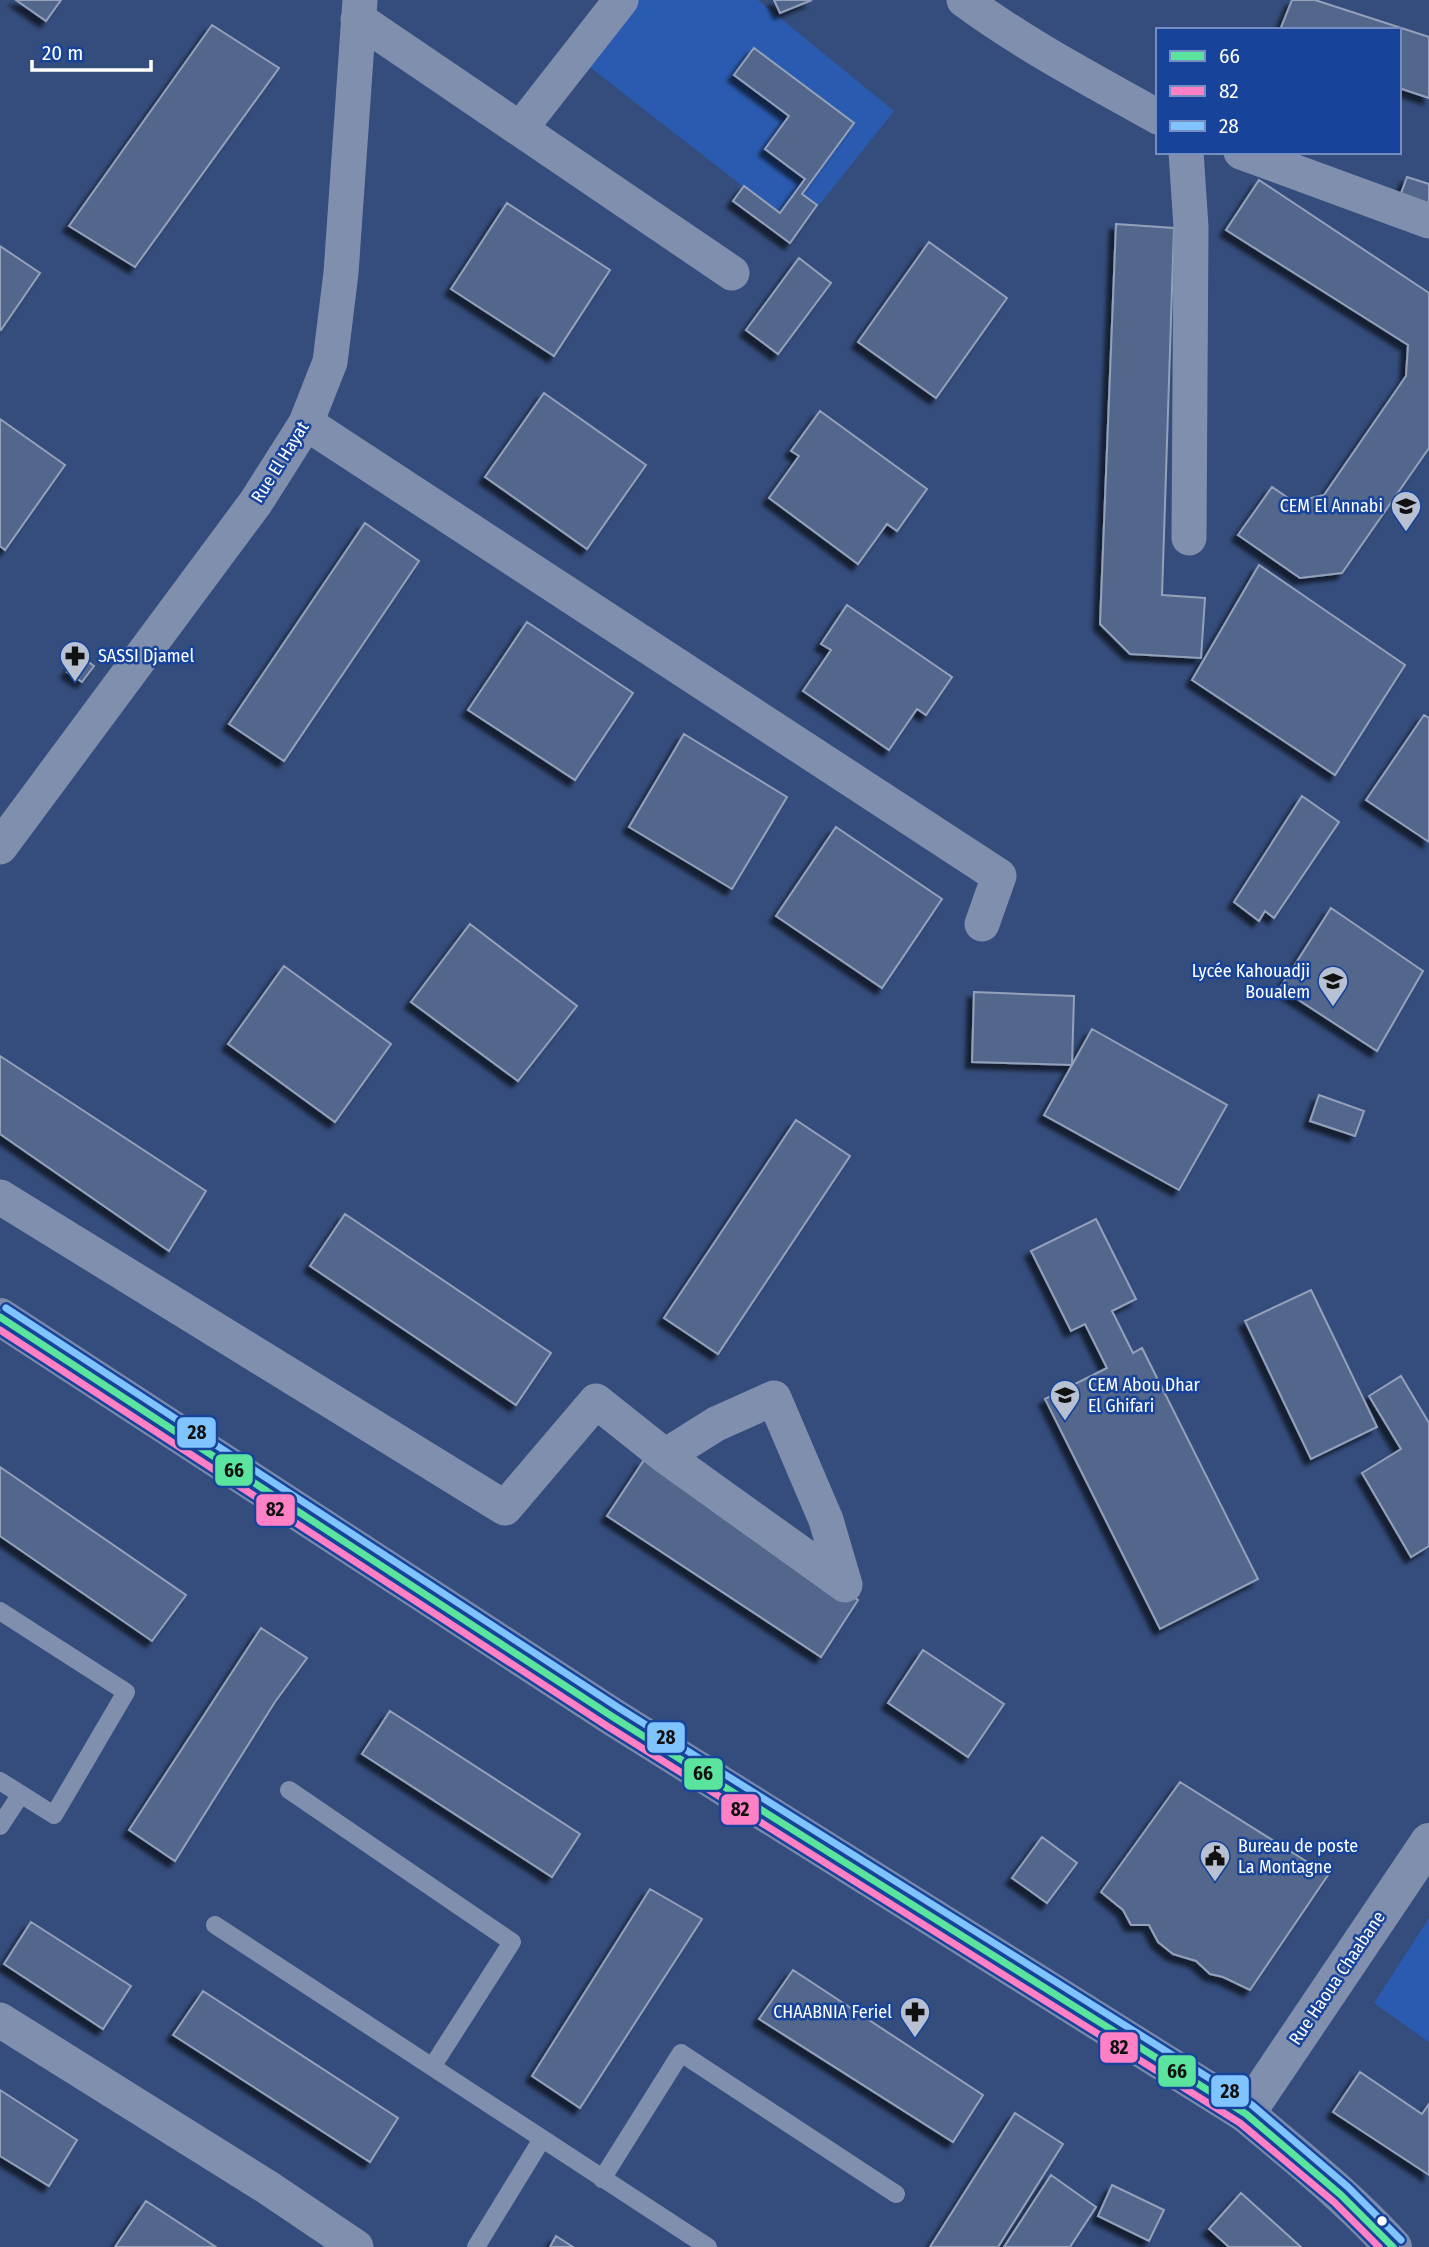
<svg xmlns="http://www.w3.org/2000/svg" width="1429" height="2247" font-family="'Fira Sans Condensed',sans-serif">
	<style>
		.green { fill: #2b5bb0 }
		.building { fill: #52668b; stroke: #94a1bb; stroke-width: 2; filter: url(#shadow) }
		.lines { fill: none; stroke-linecap: round; stroke-linejoin: round }
		.service { stroke: #808fae; stroke-width: 18 }
		.minor { stroke: #808fae; stroke-width: 35 }
		.tertiary { stroke: #808fae; stroke-width: 38 }
		.secondary { stroke: #7b8aaa; stroke-width: 38 }
		.bus-1-casing { stroke: #17439a; stroke-width: 12 }
		.bus-2-casing { stroke: #17439a; stroke-width: 12 }
		.bus-3-casing { stroke: #17439a; stroke-width: 12 }
		.bus-1 { stroke: #5ae49d; stroke-width: 7 }
		.bus-2 { stroke: #ff80c5; stroke-width: 7 }
		.bus-3 { stroke: #80c4ff; stroke-width: 7 }
		.bus-dot { fill: #fff; stroke: #17439a; stroke-width: 2.5 }
		.labels { text-anchor: middle; stroke-width: 5; stroke-linejoin: round; paint-order: stroke }
		.street-label { font-size: 18px; fill: #fff; stroke: #17439a }
		.poi-label { font-size: 18px; fill: #fff; stroke: #17439a; text-anchor: end }
		.line-badge { stroke: #17439a; stroke-width: 2.5 }
		.pale-badge-label { font-size: 19px; text-anchor: middle; font-weight: bold; fill: #111 }
	</style>
	<defs>
		<filter id="shadow"><feDropShadow dx="-6" dy="6" stdDeviation="2" flood-color="#0009"/></filter>
	</defs>
	<rect width="100%" height="100%" fill="#354d7c"/>
	<path class="green" d="M 636,0 L 758,0 L 894,111 L 799,230 L 587,65 Z
		M 1429,1918 L 1429,2042 L 1374,2003 Z"/>
	<path class="building" d="M 16,0 L 61,0 L 46,21 Z
		M 774,0 L 812,0 L 780,13 Z
		M 1292,0 L 1315,0 L 1429,37 L 1429,98 L 1399,88 L 1399,30 L 1280,30 Z
		M 212,25 L 279,68 L 135,267 L 69,226 Z
		M 754,48 L 854,123 L 802,194 L 817,205 L 790,243 L 733,201 L 744,186 L 780,213 L 805,179 L 765,149 L 789,116 L 734,75 Z
		M 1407,177 L 1429,184 L 1429,204 L 1400,196 Z
		M 1259,180 L 1429,293 L 1429,448 L 1342,573 L 1300,578 L 1238,535 L 1272,487 L 1294,502 L 1324,495 L 1406,376 L 1408,345 L 1226,230 Z
		M 507,203 L 610,270 L 554,356 L 451,289 Z
		M 1116,224 L 1174,228 L 1162,595 L 1205,598 L 1201,658 L 1130,654 L 1100,624 Z
		M 929,242 L 1007,298 L 936,398 L 858,342 Z
		M 0,246 L 40,273 L 1,330 L 0,329 Z
		M 799,258 L 831,283 L 778,354 L 746,330 Z
		M 544,393 L 646,465 L 587,549 L 485,477 Z
		M 820,411 L 927,489 L 897,531 L 887,524 L 858,564 L 769,498 L 799,456 L 791,451 Z
		M 0,419 L 65,465 L 5,550 L 0,546 Z
		M 365,523 L 419,561 L 284,761 L 229,724 Z
		M 1259,565 L 1405,665 L 1335,775 L 1192,680 Z
		M 847,605 L 952,677 L 926,715 L 917,709 L 889,750 L 803,691 L 831,650 L 821,644 Z
		M 527,622 L 633,693 L 575,780 L 468,710 Z
		M 79,655 L 94,666 L 82,682 L 67,672 Z
		M 1424,715 L 1429,718 L 1429,842 L 1366,800 Z
		M 684,734 L 787,797 L 732,889 L 629,827 Z
		M 1302,796 L 1339,822 L 1274,918 L 1265,911 L 1259,921 L 1234,902 Z
		M 836,827 L 942,899 L 882,988 L 776,916 Z
		M 1331,908 L 1423,971 L 1377,1051 L 1280,988 Z
		M 470,924 L 577,1006 L 518,1081 L 411,1002 Z
		M 284,966 L 391,1044 L 335,1122 L 228,1044 Z
		M 974,992 L 1074,996 L 1072,1065 L 972,1062 Z
		M 1092,1029 L 1227,1105 L 1179,1190 L 1044,1115 Z
		M 0,1056 L 206,1191 L 169,1251 L 0,1134 Z
		M 1319,1095 L 1364,1111 L 1355,1136 L 1310,1121 Z
		M 796,1120 L 850,1156 L 718,1354 L 664,1318 Z
		M 345,1214 L 551,1353 L 516,1405 L 310,1266 Z
		M 1096,1219 L 1136,1299 L 1112,1311 L 1133,1353 L 1142,1348 L 1258,1579 L 1160,1629 L 1045,1399 L 1107,1368 L 1085,1324 L 1071,1331 L 1031,1251 Z
		M 1311,1290 L 1377,1427 L 1311,1459 L 1245,1321 Z
		M 1401,1376 L 1429,1423 L 1429,1546 L 1411,1557 L 1362,1473 L 1401,1449 L 1369,1396 Z
		M 644,1460 L 858,1600 L 821,1657 L 607,1516 Z
		M 0,1467 L 186,1595 L 152,1641 L 0,1536 Z
		M 261,1628 L 307,1658 L 275,1702 L 175,1861 L 129,1830 Z
		M 923,1650 L 1004,1704 L 968,1757 L 888,1703 Z
		M 390,1711 L 580,1834 L 552,1877 L 362,1754 Z
		M 1180,1782 L 1328,1875 L 1250,1990 L 1223,1977 L 1210,1974 L 1196,1961 L 1173,1954 L 1158,1942 L 1149,1925 L 1131,1925 L 1123,1910 L 1101,1892 Z
		M 1042,1837 L 1077,1863 L 1047,1903 L 1012,1878 Z
		M 650,1889 L 702,1919 L 580,2108 L 532,2076 Z
		M 31,1922 L 131,1986 L 103,2029 L 4,1964 Z
		M 793,1970 L 983,2095 L 953,2142 L 759,2019 Z
		M 203,1991 L 398,2118 L 370,2162 L 173,2035 Z
		M 1360,2072 L 1422,2114 L 1429,2104 L 1429,2175 L 1333,2112 Z
		M 0,2090 L 77,2140 L 49,2186 L 0,2156 Z
		M 1015,2113 L 1063,2144 L 998,2247 L 930,2247 Z
		M 1051,2175 L 1096,2207 L 1070,2247 L 1004,2247 Z
		M 1112,2185 L 1164,2210 L 1149,2241 L 1098,2216 Z
		M 1241,2193 L 1301,2247 L 1229,2247 L 1209,2229 Z
		M 146,2201 L 216,2247 L 115,2247 Z
		M 556,2236 L 573,2247 L 550,2247 Z"/>
	<g class="lines">
		<path class="service" d="M 0,1611 L 126,1692 L 54,1815 L 0,1781
			M 289,1790 L 512,1942 L 432,2067
			M 0,1826 L 21,1794
			M 215,1925 L 708,2247
			M 602,2179 L 681,2053 L 896,2194
			M 476,2247 L 542,2139"/>
		<path class="minor" d="M 964,0 C 1025,45 1092,80 1158,117
			M 358,19 L 732,273
			M 520,129 L 621,0
			M 1186,152 L 1191,227 L 1189,538
			M 1241,152 L 1429,221
			M 306,423 L 999,876 L 982,924
			M 0,847 L 256,502 L 306,423 L 330,362 L 341,273 L 360,0
			M 0,1197 L 505,1508 L 596,1401 L 665,1456 L 845,1585 L 826,1520 L 774,1398 L 716,1424 L 665,1456
			M 0,2020 L 267,2187 L 356,2247"/>
		<path class="tertiary" d="M 1246,2114 L 1429,1842"/>
		<path class="secondary" d="M 0,1317 L 613,1717 L 1246,2114 C 1297,2157 1349,2198 1393,2247"/>
		<g class="bus-1-casing">
			<path id="bus-1" d="M 0,1317 L 613,1717 L 1246,2114 L 1341,2195 L 1393,2247"/>
		</g>
		<g class="bus-2-casing">
			<path id="bus-2" d="M 0,1330 L 607,1726 L 1240,2123 L 1334,2202 L 1379,2247"/>
		</g>
		<g class="bus-3-casing">
			<path id="bus-3" d="M 6,1308 L 619,1708 L 1252,2105 L 1348,2187 L 1401,2240"/>
		</g>
		<use href="#bus-1" class="bus-1"/>
		<use href="#bus-2" class="bus-2"/>
		<use href="#bus-3" class="bus-3"/>
	</g>
	<defs>
		<g id="school-pin" transform="scale(1.575)"><path d="M0 17L-7.5 6A9.5 9.5 0 1 1 7.5 6Z" fill="#b8c1d1" stroke="#17439a"/><path d="M0-5L7-2L0 1L-7-2ZM-4 1L0 2.5L4 1V4Q0 6-4 4Z" fill="#111"/></g>
		<g id="pharmacy-pin" transform="scale(1.575)"><path d="M0 17L-7.5 6A9.5 9.5 0 1 1 7.5 6Z" fill="#b8c1d1" stroke="#17439a"/><path d="M-2-6h4v4h4v4h-4v4h-4v-4h-4v-4h4Z" fill="#111"/></g>
		<g id="civic-pin" transform="scale(1.575)"><path d="M0 17L-7.5 6A9.5 9.5 0 1 1 7.5 6Z" fill="#b8c1d1" stroke="#17439a"/><path d="M-.6-6.5H3V-4.5H.6V-3L4-1V1h2V6H-6V1h2V-1L-.6-3ZM-1.2 2.5V6h2.4V2.5Z" fill="#111"/></g>
	</defs>
	<g fill-rule="evenodd">
		<use href="#school-pin" x="1406" y="506"/>
		<use href="#pharmacy-pin" x="75" y="656"/>
		<use href="#school-pin" x="1333" y="981"/>
		<use href="#school-pin" x="1065" y="1395"/>
		<use href="#civic-pin" x="1215" y="1856"/>
		<use href="#pharmacy-pin" x="915" y="2012"/>
	</g>
	<circle class="bus-dot" cx="1382" cy="2221" r="6"/>
	<g class="labels">
		<g class="street-label">
			<text transform="translate(280 462) rotate(-58)" y="6">Rue El Hayat</text>
			<text transform="translate(1337 1978) rotate(-56)" y="6">Rue Haoua Chaabane</text>
		</g>
		<g class="poi-label">
			<text x="1383" y="512">CEM El Annabi</text>
			<text x="98" y="662" text-anchor="start">SASSI Djamel</text>
			<text x="1310" y="977">Lycée Kahouadji<tspan x="1310" dy="21">Boualem</tspan></text>
			<text x="1088" y="1391" text-anchor="start">CEM Abou Dhar<tspan x="1088" dy="21">El Ghifari</tspan></text>
			<text x="1238" y="1852" text-anchor="start">Bureau de poste<tspan x="1238" dy="21">La Montagne</tspan></text>
			<text x="892" y="2018">CHAABNIA Feriel</text>
		</g>
	</g>
	<g class="line-badge">
		<rect x="176" y="1416" width="41" height="33" rx="7" fill="#80c4ff"/>
		<rect x="214" y="1453" width="40" height="34" rx="7" fill="#5ae49d"/>
		<rect x="255" y="1493" width="41" height="34" rx="7" fill="#ff80c5"/>
		<rect x="646" y="1721" width="40" height="33" rx="7" fill="#80c4ff"/>
		<rect x="683" y="1757" width="41" height="34" rx="7" fill="#5ae49d"/>
		<rect x="720" y="1793" width="40" height="33" rx="7" fill="#ff80c5"/>
		<rect x="1099" y="2031" width="40" height="33" rx="7" fill="#ff80c5"/>
		<rect x="1157" y="2054" width="40" height="34" rx="7" fill="#5ae49d"/>
		<rect x="1210" y="2074" width="40" height="34" rx="7" fill="#80c4ff"/>
	</g>
	<g class="pale-badge-label">
		<text x="197" y="1439">28</text>
		<text x="234" y="1477">66</text>
		<text x="275" y="1516">82</text>
		<text x="666" y="1744">28</text>
		<text x="703" y="1780">66</text>
		<text x="740" y="1816">82</text>
		<text x="1119" y="2054">82</text>
		<text x="1177" y="2078">66</text>
		<text x="1230" y="2098">28</text>
	</g>
	<rect x="1156" y="28" width="245" height="126" fill="#17439a" stroke="#748ec2" stroke-width="2"/>
	<rect x="1170" y="51" width="35" height="10" fill="#5ae49d" stroke="#748ec2" stroke-width="2"/>
	<text x="1219" y="63" font-size="21" fill="#ffffff">66</text>
	<rect x="1170" y="86" width="35" height="10" fill="#ff80c5" stroke="#748ec2" stroke-width="2"/>
	<text x="1219" y="98" font-size="21" fill="#ffffff">82</text>
	<rect x="1170" y="121" width="35" height="10" fill="#80c4ff" stroke="#748ec2" stroke-width="2"/>
	<text x="1219" y="133" font-size="21" fill="#ffffff">28</text>
	<path d="M32 60v10h119v-10" fill="none" stroke="#ffffff" stroke-width="3.5"/>
	<text x="42" y="60" font-size="21" fill="#ffffff" stroke="#17439a" stroke-width="5" paint-order="stroke">20 m</text>
</svg>
